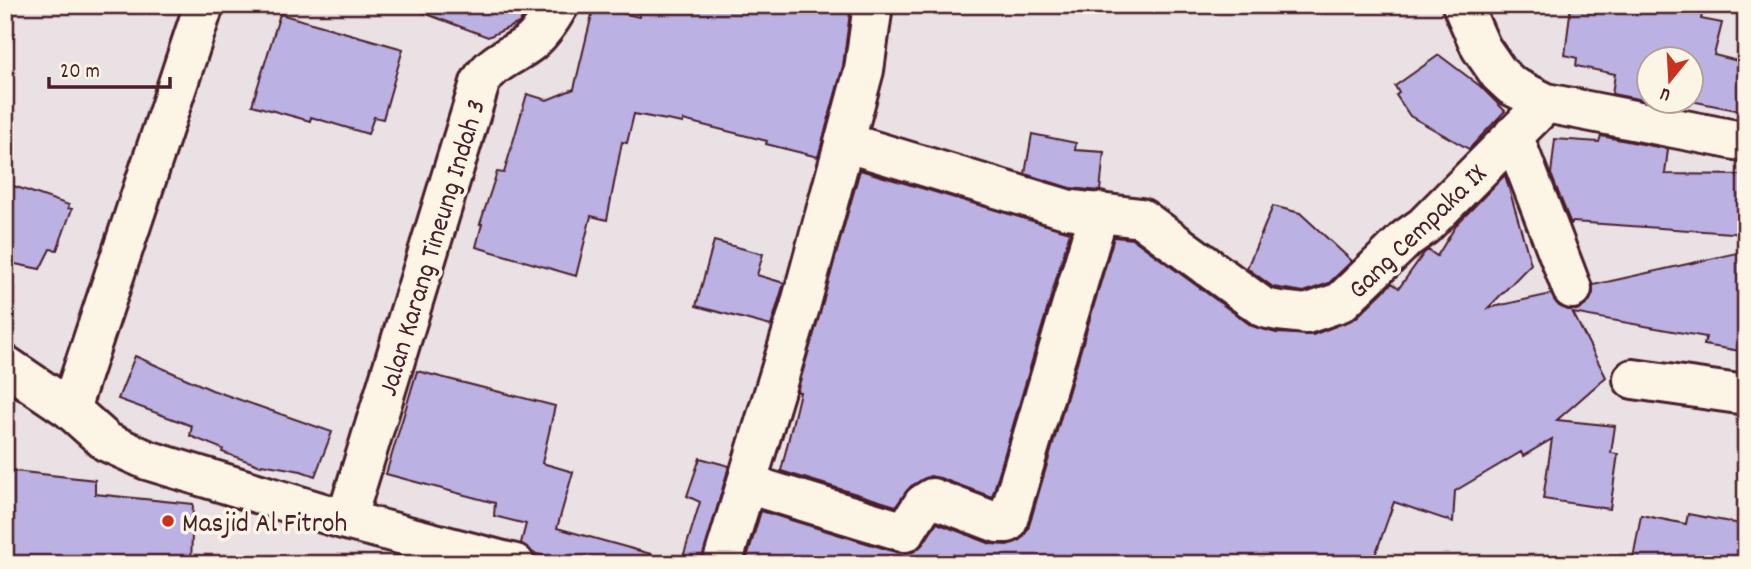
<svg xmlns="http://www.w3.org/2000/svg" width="1751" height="569" font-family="Dekko,sans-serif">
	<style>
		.building { fill: #bcb1e3; stroke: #4a1f2b; stroke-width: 2 }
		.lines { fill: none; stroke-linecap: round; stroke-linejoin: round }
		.minor-casing { stroke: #4a1f2b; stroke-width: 44 }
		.minor { stroke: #fcf5e5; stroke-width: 38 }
		.poi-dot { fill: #c8321e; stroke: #fcf5e5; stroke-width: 2.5 }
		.labels { text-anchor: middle; stroke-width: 7; stroke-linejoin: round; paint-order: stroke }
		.street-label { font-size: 28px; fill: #4a1f2b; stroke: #fcf5e5 }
		.poi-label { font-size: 28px; fill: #4a1f2b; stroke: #fcf5e5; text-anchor: start }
	</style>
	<rect width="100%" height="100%" fill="#e9e1e4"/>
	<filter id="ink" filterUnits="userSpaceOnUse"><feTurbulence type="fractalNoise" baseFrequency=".0143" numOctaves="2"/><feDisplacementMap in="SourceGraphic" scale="14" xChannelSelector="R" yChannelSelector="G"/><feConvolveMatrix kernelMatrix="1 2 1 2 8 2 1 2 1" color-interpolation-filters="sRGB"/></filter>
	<g filter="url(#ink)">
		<path class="building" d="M 413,5 L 533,5 L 519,23 L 488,37 L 413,9 Z
			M 641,5 L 851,5 L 843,66 L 818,157 L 766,144 L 767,141 L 683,120 L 683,123 L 634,114 L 627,143 L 622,142 L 607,220 L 591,216 L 576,276 L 476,247 L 482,224 L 480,224 L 497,172 L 504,173 L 527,94 L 547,100 L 574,89 L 594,6 L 639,17 Z
			M 1571,5 L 1704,5 L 1701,19 L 1722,23 L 1714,55 L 1746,63 L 1746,112 L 1691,101 L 1691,60 L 1649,60 L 1649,101 L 1612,94 L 1615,74 L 1576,66 L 1577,58 L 1565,55 Z
			M 280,14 L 403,49 L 383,119 L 374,117 L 368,134 L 311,117 L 310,121 L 252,105 Z
			M 1439,55 L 1480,86 L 1505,111 L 1469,149 L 1410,116 L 1396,95 L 1399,93 L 1395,86 Z
			M 1032,134 L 1076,143 L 1075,150 L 1104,152 L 1100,191 L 1070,188 L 1025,174 Z
			M 1601,136 L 1668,149 L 1665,174 L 1744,175 L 1746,234 L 1573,222 L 1571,224 L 1551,174 L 1555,139 L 1599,142 Z
			M 860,170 L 1070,232 L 992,497 L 940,478 L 930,476 L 911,486 L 896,506 L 781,471 L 800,392 L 797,392 Z
			M 1505,175 L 1531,264 L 1488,308 L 1551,294 L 1559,306 L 1568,310 L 1579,310 L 1589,302 L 1593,293 L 1593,285 L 1746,251 L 1746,352 L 1704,345 L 1706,337 L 1573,313 L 1606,377 L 1557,420 L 1615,426 L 1611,453 L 1618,454 L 1610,509 L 1543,499 L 1552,439 L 1523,456 L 1521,452 L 1455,491 L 1453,522 L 1394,502 L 1372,564 L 745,564 L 761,511 L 899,553 L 913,552 L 923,544 L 937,523 L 991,544 L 1007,545 L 1021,540 L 1028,529 L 1114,237 L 1133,239 L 1252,326 L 1276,333 L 1313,335 L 1356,318 L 1392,283 L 1399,288 L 1424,253 L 1428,250 L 1437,256 L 1457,224 Z
			M 5,183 L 69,205 L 68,208 L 72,209 L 57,250 L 50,249 L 40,269 L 5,262 Z
			M 1273,206 L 1300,213 L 1352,261 L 1329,283 L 1304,292 L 1273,287 L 1247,268 Z
			M 714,241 L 763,254 L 757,275 L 784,283 L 771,326 L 696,306 Z
			M 135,356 L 212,390 L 332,432 L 315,476 L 301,471 L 262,464 L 261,466 L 222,452 L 223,449 L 190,436 L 192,426 L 118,399 Z
			M 417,371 L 555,406 L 542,463 L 573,472 L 557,528 L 651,554 L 650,564 L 573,564 L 533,553 L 521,543 L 526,524 L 494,516 L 495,503 L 386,474 Z
			M 700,458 L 729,466 L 701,564 L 681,564 L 700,502 L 687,496 Z
			M 5,470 L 95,480 L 95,494 L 193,504 L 191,564 L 5,564 Z
			M 1688,514 L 1746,525 L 1746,564 L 1632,564 L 1641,515 L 1686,524 Z"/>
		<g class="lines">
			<g class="minor-casing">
				<path id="minor" d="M 1462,5 L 1481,48 L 1499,74 L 1512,86 L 1546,103 L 1746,142
					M 1513,135 L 1572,289
					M 844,142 L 1066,209 L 1141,218 L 1264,308 L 1279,311 L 1306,314 L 1341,302 L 1407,238 L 1424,226 L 1546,103
					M 5,365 L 70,409 L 107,442 L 147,460 L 346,520 L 515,564
					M 1633,379 L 1746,395
					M 70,409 L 204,5
					M 747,484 L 905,532 L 923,504 L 932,498 L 998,523 L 1007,523 L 1099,212
					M 346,520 L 480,83 C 491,61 514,56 532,41 C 544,30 551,19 559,5
					M 722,564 L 800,307 L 864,70 L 873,5"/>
			</g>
			<use href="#minor" class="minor"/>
		</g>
	</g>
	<circle class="poi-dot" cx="168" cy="521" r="7"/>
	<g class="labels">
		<g class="street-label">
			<text transform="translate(1416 230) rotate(-44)" y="10">Gang Cempaka IX</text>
			<text transform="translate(430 247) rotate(-73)" y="10">Jalan Karang Tineung Indah 3</text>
		</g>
		<g class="poi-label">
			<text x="182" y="531">Masjid Al Fitroh</text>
		</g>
	</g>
	<rect width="1751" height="569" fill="none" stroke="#fcf5e5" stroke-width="28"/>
	<rect x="14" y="14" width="1723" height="541" fill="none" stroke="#4a1f2b" stroke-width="2.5" filter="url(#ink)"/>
	<g transform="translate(1670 80) rotate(198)"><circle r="33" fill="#fcf5e5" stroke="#b59f9b" stroke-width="2"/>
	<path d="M0-5L12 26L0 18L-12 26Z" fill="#c8321e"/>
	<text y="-10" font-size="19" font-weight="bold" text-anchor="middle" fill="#4a1f2b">U</text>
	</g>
	<path d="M49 77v10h121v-10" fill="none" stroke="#4a1f2b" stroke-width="3.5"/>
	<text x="60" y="77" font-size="21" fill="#4a1f2b" stroke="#fcf5e5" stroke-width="5" paint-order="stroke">20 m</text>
</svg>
